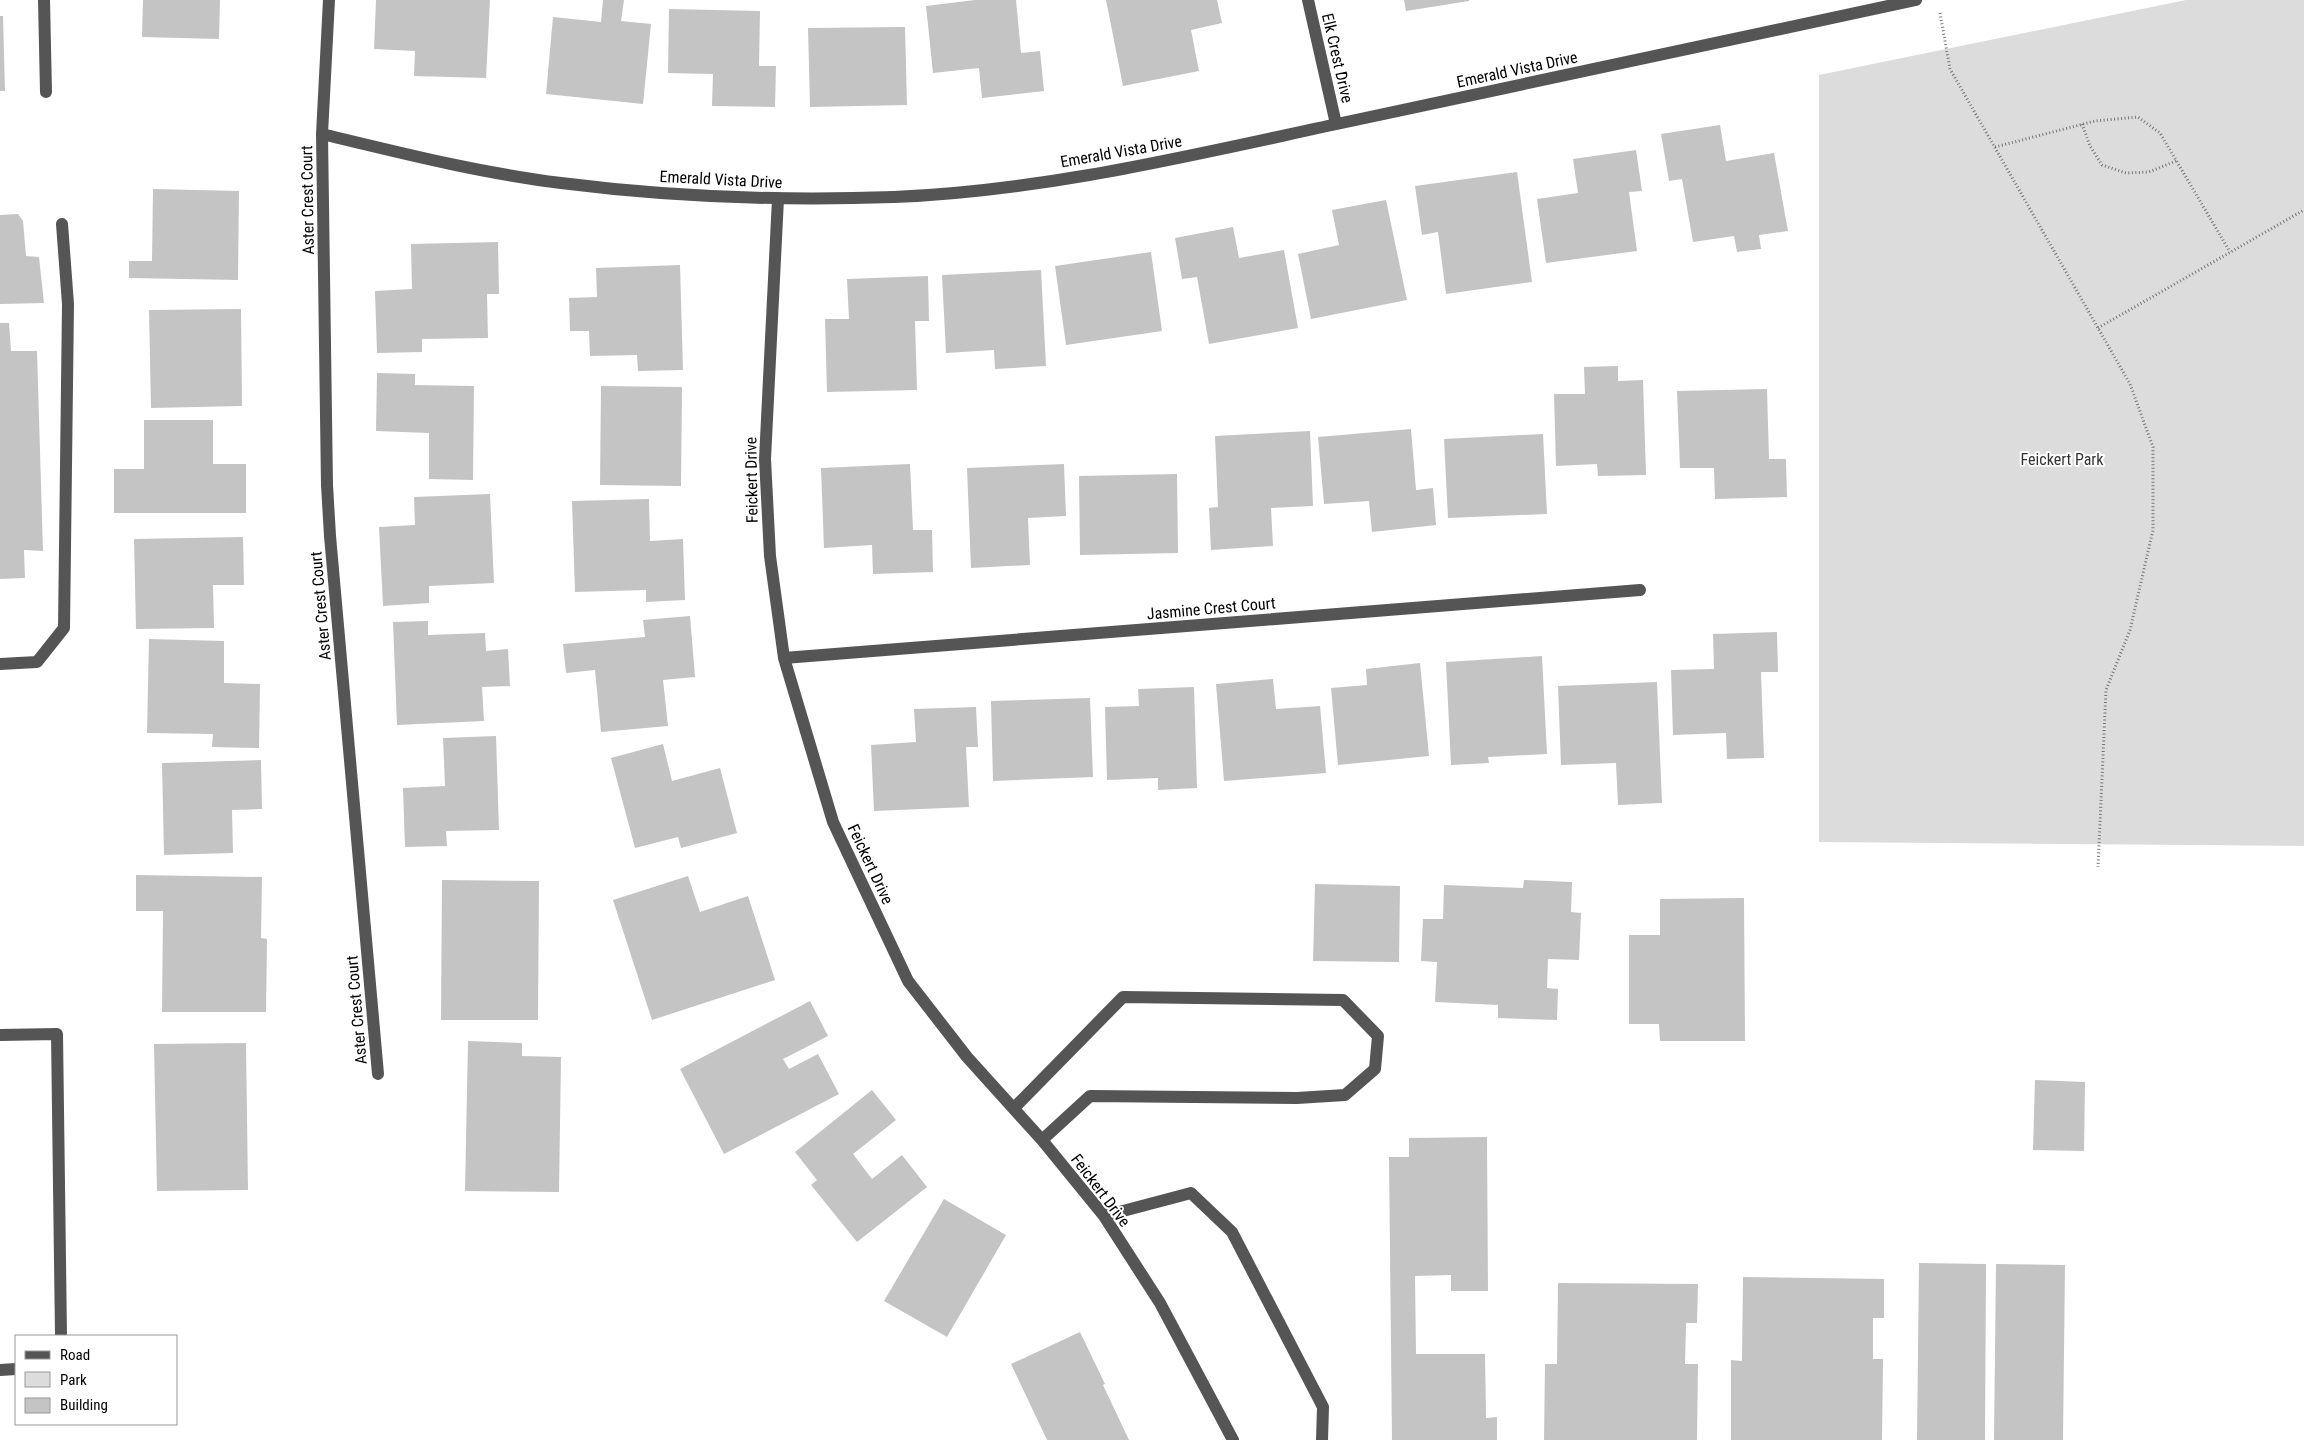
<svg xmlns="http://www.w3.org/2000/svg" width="2304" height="1440" font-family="'Roboto Condensed',sans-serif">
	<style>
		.green { fill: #dcdcdc }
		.building { fill: #c4c4c4 }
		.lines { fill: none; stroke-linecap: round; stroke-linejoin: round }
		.path { stroke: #777; stroke-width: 3; stroke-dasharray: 1 2.5; stroke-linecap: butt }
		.minor { stroke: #555; stroke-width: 12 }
		.labels { text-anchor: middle; stroke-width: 4; stroke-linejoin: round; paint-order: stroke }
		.street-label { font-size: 16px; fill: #000; stroke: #fff }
		.park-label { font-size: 16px; fill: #333; stroke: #fff }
	</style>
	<rect width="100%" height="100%" fill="#fff"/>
	<path class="green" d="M 2186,0 L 2304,0 L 2304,846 L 1819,842 L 1819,75 Z"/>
	<path class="building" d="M 143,0 L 220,0 L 219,39 L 142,37 Z
		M 376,0 L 490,0 L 486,78 L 414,76 L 415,51 L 374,49 Z
		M 603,0 L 624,0 L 621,21 L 651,24 L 643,104 L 546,94 L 553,17 L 601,22 Z
		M 975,0 L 1016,0 L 1021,53 L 1040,51 L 1044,91 L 982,98 L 979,68 L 933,73 L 926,6 Z
		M 1106,0 L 1217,0 L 1222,23 L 1191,30 L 1199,71 L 1123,86 Z
		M 1404,0 L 1469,0 L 1469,1 L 1406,11 Z
		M 669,9 L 760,11 L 759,66 L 776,66 L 775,107 L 712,106 L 713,74 L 668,73 Z
		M 0,16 L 3,16 L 5,91 L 0,91 Z
		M 905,27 L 907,105 L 810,107 L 808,28 Z
		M 1720,125 L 1726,161 L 1774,153 L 1788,231 L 1759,235 L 1761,249 L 1737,252 L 1734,236 L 1693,242 L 1682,179 L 1669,181 L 1661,134 Z
		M 1636,150 L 1642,191 L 1629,192 L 1637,251 L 1546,263 L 1537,199 L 1578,193 L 1573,159 Z
		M 1517,172 L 1532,282 L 1446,294 L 1438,232 L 1422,235 L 1415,186 Z
		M 153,189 L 239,191 L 238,280 L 129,278 L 129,261 L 152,261 Z
		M 1386,200 L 1407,300 L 1311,319 L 1298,254 L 1339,245 L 1332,210 Z
		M 18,214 L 23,221 L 26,256 L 39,257 L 44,303 L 0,304 L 0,215 Z
		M 1233,227 L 1239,258 L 1284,250 L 1298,328 L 1209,344 L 1197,277 L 1182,279 L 1175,238 Z
		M 498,242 L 499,294 L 487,294 L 488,338 L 422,339 L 422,352 L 377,353 L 375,291 L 412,289 L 411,244 Z
		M 1151,252 L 1162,331 L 1066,345 L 1055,266 Z
		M 680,265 L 683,370 L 638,371 L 637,355 L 590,356 L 589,331 L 570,331 L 569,298 L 597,297 L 596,268 Z
		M 1041,270 L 1046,366 L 995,369 L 994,350 L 946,353 L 942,275 Z
		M 928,276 L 929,321 L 915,321 L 917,390 L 827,392 L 825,319 L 849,319 L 847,279 Z
		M 241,309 L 242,406 L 151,408 L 149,310 Z
		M 0,323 L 9,323 L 11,351 L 37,351 L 43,551 L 24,550 L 25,578 L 0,579 Z
		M 1618,366 L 1618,381 L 1643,380 L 1646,475 L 1598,476 L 1597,464 L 1556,466 L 1554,394 L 1585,394 L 1584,367 Z
		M 377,373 L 415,374 L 415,385 L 474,386 L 473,480 L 429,479 L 429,433 L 376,431 Z
		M 601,386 L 682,387 L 681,486 L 600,485 Z
		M 1767,389 L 1769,459 L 1786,459 L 1787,497 L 1715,499 L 1714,468 L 1680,468 L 1677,391 Z
		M 144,420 L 213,420 L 213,464 L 246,464 L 246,513 L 114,513 L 114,469 L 144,469 Z
		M 1411,429 L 1416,490 L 1433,488 L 1436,525 L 1372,532 L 1369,501 L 1324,504 L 1318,437 Z
		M 1310,431 L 1313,506 L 1271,508 L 1273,546 L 1211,550 L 1209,508 L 1218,507 L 1215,436 Z
		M 1543,434 L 1547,514 L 1448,518 L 1444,439 Z
		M 910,464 L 913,530 L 932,530 L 933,572 L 873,574 L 872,545 L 824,548 L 821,468 Z
		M 1064,464 L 1066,516 L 1028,518 L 1030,565 L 971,568 L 967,468 Z
		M 1177,474 L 1178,553 L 1080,555 L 1079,476 Z
		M 490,494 L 494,583 L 429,586 L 429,603 L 383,606 L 379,527 L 415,525 L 414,497 Z
		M 649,499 L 650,541 L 683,539 L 685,600 L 646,602 L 646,590 L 575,592 L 572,501 Z
		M 243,537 L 244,585 L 213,585 L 214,628 L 136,629 L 134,539 Z
		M 690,616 L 695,677 L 663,680 L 668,726 L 601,732 L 595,670 L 566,673 L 563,644 L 645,637 L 643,620 Z
		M 428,621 L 428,635 L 485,633 L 486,651 L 508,649 L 510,686 L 482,687 L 484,721 L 397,725 L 393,622 Z
		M 1777,632 L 1778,672 L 1761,672 L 1764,758 L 1727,759 L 1726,733 L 1673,735 L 1671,670 L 1714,669 L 1713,634 Z
		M 149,639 L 224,641 L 224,683 L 260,684 L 259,748 L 212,747 L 213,734 L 147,733 Z
		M 1542,656 L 1547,754 L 1488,757 L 1489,763 L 1451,765 L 1446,662 Z
		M 1420,663 L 1429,756 L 1338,765 L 1331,688 L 1367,685 L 1366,669 Z
		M 1273,679 L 1276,709 L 1320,706 L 1326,773 L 1224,781 L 1216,684 Z
		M 1657,682 L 1662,803 L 1618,805 L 1616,763 L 1561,765 L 1558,686 Z
		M 1194,687 L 1197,788 L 1158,790 L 1158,778 L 1107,780 L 1105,707 L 1139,706 L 1138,689 Z
		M 1090,698 L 1093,777 L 993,781 L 991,701 Z
		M 976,707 L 978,747 L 966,747 L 969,807 L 874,811 L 871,745 L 916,742 L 914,709 Z
		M 496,736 L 499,830 L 446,831 L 447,846 L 405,847 L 403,788 L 445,786 L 443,738 Z
		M 663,744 L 672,781 L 720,768 L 737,833 L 681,848 L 678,837 L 635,848 L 611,758 Z
		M 261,760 L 262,809 L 232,810 L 233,853 L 164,855 L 162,763 Z
		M 136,875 L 262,877 L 261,938 L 267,939 L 266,1012 L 162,1012 L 163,911 L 136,911 Z
		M 688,876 L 700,912 L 748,896 L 775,980 L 652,1020 L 613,900 Z
		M 442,880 L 539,881 L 538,1020 L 441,1020 Z
		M 1524,880 L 1572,882 L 1571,912 L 1581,913 L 1579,960 L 1548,959 L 1547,988 L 1558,989 L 1557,1020 L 1498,1018 L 1498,1005 L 1435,1002 L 1437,962 L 1421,961 L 1423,919 L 1443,919 L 1444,885 L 1523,888 Z
		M 1315,884 L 1400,886 L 1399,962 L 1313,961 Z
		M 1744,898 L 1745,1041 L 1660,1041 L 1659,1024 L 1629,1024 L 1629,935 L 1660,935 L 1660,899 Z
		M 810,1001 L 828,1036 L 783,1059 L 789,1069 L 818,1054 L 839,1094 L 724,1154 L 680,1069 Z
		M 468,1041 L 522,1043 L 522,1056 L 561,1057 L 559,1192 L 465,1191 Z
		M 246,1043 L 248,1190 L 157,1191 L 154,1044 Z
		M 2035,1080 L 2085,1082 L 2084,1151 L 2033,1150 Z
		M 872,1090 L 896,1120 L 853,1154 L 872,1179 L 902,1155 L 927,1187 L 857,1242 L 811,1185 L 817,1180 L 795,1152 Z
		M 1487,1137 L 1488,1291 L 1451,1291 L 1451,1275 L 1415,1276 L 1416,1354 L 1485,1354 L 1486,1418 L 1497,1417 L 1497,1440 L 1392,1440 L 1389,1157 L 1409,1157 L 1409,1138 Z
		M 944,1199 L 1006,1235 L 947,1337 L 884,1301 Z
		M 1919,1263 L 1986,1264 L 1985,1440 L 1917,1440 Z
		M 1996,1264 L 2065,1265 L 2063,1440 L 1994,1440 Z
		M 1743,1277 L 1884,1279 L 1884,1318 L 1873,1318 L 1873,1359 L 1883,1359 L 1882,1440 L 1731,1440 L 1731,1360 L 1742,1361 Z
		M 1558,1283 L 1698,1284 L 1697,1323 L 1686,1323 L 1685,1364 L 1698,1364 L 1697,1440 L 1544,1440 L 1545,1364 L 1557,1364 Z
		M 1080,1332 L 1105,1384 L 1103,1385 L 1129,1440 L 1047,1440 L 1011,1364 Z"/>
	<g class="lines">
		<path class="path" d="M 1940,13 L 1950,69 L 2130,384 L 2153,447 L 2153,530 L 2130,630 L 2106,690 L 2098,867
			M 2082,124 L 2090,146 L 2102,165 L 2126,173 L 2149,172 L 2176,161
			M 1995,147 L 2095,121 L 2138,117 L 2160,133 L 2230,252
			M 2098,328 L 2304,210"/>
		<path class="minor" d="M 44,0 L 46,92
			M 329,0 L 322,134 L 327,485 L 330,536 L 378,1074
			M 1308,0 L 1336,124
			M 322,134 C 401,153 480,173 561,183 C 671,197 782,201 894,197 C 1048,191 1200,153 1351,121 C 1539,81 1727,40 1916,0
			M 778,199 L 765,459 L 770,556 L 784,658 L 833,822 L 908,981 L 967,1057 L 1042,1140 L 1104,1216 L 1160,1303 L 1233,1440
			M 784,658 L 1640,590
			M 0,664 L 37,662 L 64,628 L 68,304 L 62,224
			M 0,1035 L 57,1034 L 61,1336
			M 1014,1108 L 1123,997 L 1343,1000 L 1378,1036 L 1375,1069 L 1345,1095 L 1297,1098 L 1090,1096 L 1042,1140
			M 1104,1216 L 1191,1193 L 1232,1232 L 1323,1407 L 1322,1440
			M 0,1370 L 16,1369"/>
	</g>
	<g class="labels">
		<g class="street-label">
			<text transform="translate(1338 58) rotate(77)" y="6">Elk Crest Drive</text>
			<text transform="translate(1517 69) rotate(-12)" y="6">Emerald Vista Drive</text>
			<text transform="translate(1121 151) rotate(-10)" y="6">Emerald Vista Drive</text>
			<text transform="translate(721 179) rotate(3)" y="6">Emerald Vista Drive</text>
			<text transform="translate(307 200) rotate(-91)" y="6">Aster Crest Court</text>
			<text transform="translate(751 480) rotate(-91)" y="6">Feickert Drive</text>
			<text transform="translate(320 606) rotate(-95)" y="6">Aster Crest Court</text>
			<text transform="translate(1211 608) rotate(-5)" y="6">Jasmine Crest Court</text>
			<text transform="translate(871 864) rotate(65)" y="6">Feickert Drive</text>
			<text transform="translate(356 1010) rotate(-95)" y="6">Aster Crest Court</text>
			<text transform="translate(1101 1190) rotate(53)" y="6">Feickert Drive</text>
		</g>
		<g class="park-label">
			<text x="2062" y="465">Feickert Park</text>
		</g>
	</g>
	<rect x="15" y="1335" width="162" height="90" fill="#ffffff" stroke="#999999"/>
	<rect x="25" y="1351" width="25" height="8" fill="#555555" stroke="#999999"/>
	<text x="60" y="1360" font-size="15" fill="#000000">Road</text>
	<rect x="25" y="1372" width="25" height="15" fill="#dcdcdc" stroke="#999999"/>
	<text x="60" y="1385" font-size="15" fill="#000000">Park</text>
	<rect x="25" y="1398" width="25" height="15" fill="#c4c4c4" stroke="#999999"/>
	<text x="60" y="1410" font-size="15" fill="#000000">Building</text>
</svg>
